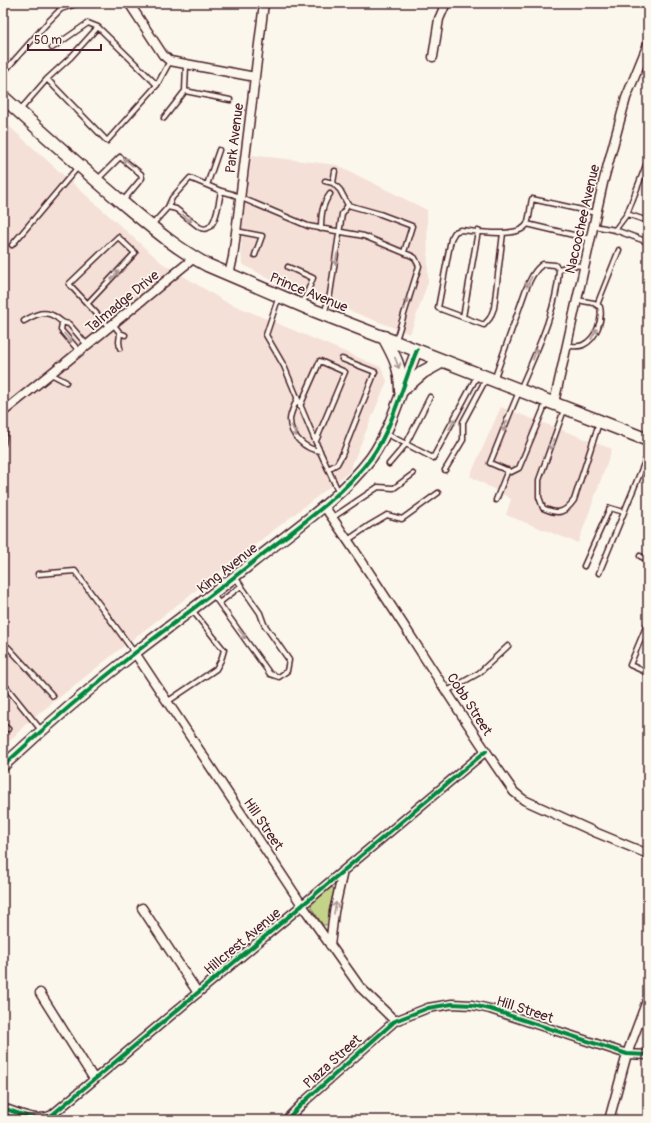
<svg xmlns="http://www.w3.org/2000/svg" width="651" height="1123" font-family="Pangolin,sans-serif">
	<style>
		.built { fill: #f4e0d7 }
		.green { fill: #c3d489; stroke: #867a5a }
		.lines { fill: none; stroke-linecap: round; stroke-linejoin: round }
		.stream { stroke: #7389a1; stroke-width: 3 }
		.service-casing { stroke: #4a1f2b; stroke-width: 7 }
		.minor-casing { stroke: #4a1f2b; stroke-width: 11 }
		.tertiary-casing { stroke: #4a1f2b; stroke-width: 13 }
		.secondary-casing { stroke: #4a1f2b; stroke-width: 15 }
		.service { stroke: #fbf7ec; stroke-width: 4 }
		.minor { stroke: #fbf7ec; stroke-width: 8 }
		.tertiary { stroke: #fbf7ec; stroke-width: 10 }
		.secondary { stroke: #fbf7ec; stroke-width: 12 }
		.cycleway-casing { stroke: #fbf7ec; stroke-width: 6 }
		.cycleway { stroke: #00873e; stroke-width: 4 }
		.oneway { stroke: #ab9695 }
		.labels { text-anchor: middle; stroke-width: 3.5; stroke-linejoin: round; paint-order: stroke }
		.street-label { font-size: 14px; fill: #4a1f2b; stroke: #fbf7ec }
	</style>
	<rect width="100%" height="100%" fill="#fbf7ec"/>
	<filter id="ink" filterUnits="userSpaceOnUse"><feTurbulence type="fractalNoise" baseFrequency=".025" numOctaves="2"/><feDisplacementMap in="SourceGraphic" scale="8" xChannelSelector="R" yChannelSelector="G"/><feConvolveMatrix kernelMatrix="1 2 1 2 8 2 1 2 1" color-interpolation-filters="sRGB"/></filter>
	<g filter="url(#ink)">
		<path class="built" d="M 3,121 L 162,263 L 224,301 L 381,367 L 387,381 L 349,472 L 124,646 L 27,723 L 3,748 Z
			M 252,155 L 337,165 L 427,210 L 428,282 L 410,334 L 275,282 L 242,264 L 241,250 L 243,218 Z
			M 501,407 L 612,449 L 578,543 L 506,515 L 511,499 L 470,476 Z"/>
		<path class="green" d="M 332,887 L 334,890 L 329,910 L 329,923 L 326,925 L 323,925 L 311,907 L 312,904 Z"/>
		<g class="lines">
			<path class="stream" d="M 351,5 L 352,3"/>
			<g class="service-casing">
				<path id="service" d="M 57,3 L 61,9
					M 3,5 L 4,3
					M 52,48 L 88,23 L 98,27
					M 3,73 L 49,21 L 61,9 L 79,3
					M 47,79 L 107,141 L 157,85
					M 185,91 L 230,100
					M 20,110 L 47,79 L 71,57 L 98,27 L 157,85 L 170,61
					M 164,118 L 185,91 L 186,65
					M 98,179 L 120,157 L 141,174 L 142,178 L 122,202
					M 325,181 L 333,183
					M 207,185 L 219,150
					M 348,205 L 380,214 L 412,226 L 404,252
					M 168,207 L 176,209 L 199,227 C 216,237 219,200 221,191 L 232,194 L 308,226 L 364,236 L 412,256 L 415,258 L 419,266 L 396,340
					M 627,214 L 648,221
					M 527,224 L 590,239
					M 151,226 L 168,207 L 172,198 L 190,178 L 221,191
					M 594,226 L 615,230 L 648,242
					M 321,229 C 321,215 322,205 330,194
					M 615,230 L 627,214 L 648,160
					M 236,231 L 262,236 L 255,255
					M 503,233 L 494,308 L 490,318 L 484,325 L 438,308 L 451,239 L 455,232 L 460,230 C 474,231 519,239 527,224 C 530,217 530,207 532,199 L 596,213
					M 12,245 L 78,167
					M 288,267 L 313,278 L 303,303
					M 559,269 C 568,265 575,265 585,266
					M 279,296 L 266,335 L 284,366 L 317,445 L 339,493
					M 88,303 L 135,253 L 118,237 L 69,284 L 109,327
					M 597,305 L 619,250
					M 324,314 L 330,294 L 342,214 L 348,205 L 340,190 L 333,183 L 335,171
					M 463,317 L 478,231
					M 24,321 C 36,314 45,309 57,318 C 62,322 63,323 69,324 L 87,345
					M 62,323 L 61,330 L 79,351
					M 113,324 L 120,333 L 125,335
					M 567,346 C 572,346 579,347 583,345 C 596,339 603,320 600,307 L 594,303 L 577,300
					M 120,348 L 119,342 L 120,333
					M 51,374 L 66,382
					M 494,380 L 526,289 C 530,280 534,270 543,264 L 555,265 L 559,269 C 557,315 530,364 513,406 C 505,425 498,444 490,463 L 511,472 L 519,468 L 546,403
					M 297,399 C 295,405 290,413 290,420 C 290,436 305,449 320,451
					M 300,406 L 320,361 L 345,372 L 316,441
					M 564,410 L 539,480 L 539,497 L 543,508 C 558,515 565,513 574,500 L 599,423
					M 3,427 L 5,432 L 3,444
					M 385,433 L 433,458 L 477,376
					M 389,464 L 406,444 L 430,397
					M 328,469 L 337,464 L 342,455 L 375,372 L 342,359
					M 445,470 L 463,440 L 463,422 L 486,379
					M 496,500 L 508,470
					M 332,518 L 378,487 L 394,488 L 413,474
					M 348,540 L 370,525 L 387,515 L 402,519 L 438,493
					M 640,556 L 648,560
					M 584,566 L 610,508 L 624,512
					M 599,573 L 648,454
					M 38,574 L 75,571 L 134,652
					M 213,595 L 219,603 L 270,674 L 279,677 L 287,671 L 289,660 L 264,624 L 260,613 L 235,577
					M 219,603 L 241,586
					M 648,622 L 630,665 L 648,673
					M 3,647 L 8,647 L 53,696
					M 3,683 L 41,730
					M 447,691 L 479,673 L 508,646
					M 167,702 L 216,669 L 221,660 L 224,650 L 192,610
					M 3,725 L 8,729"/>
			</g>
			<g class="minor-casing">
				<path id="minor" d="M 129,3 L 163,55 L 170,61 L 255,77
					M 433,57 L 439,19 L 446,3
					M 229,275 L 233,257 L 264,3
					M 65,363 L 194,258
					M 554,403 L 603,183 L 626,98 L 648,44
					M 3,412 L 60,366
					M 324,506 C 390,599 448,699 514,792 L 524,800 L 597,833 L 648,854
					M 135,653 L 302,905 L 360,987 L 395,1021
					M 142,908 L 198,993
					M 330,945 L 334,912 L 343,871
					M 40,993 L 94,1079
					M 3,1108 C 18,1113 37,1123 52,1115 L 486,751
					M 286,1120 L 306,1100 L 395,1021 L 428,1008 L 452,1004 L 472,1005 L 490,1009 L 627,1054 L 648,1055
					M 609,1120 L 627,1054 L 648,998"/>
			</g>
			<g class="tertiary-casing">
				<path id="tertiary" d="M 3,766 C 46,726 90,688 136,652 C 175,622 215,593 253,562 C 293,530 340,499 371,458 C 392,429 403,384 417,350"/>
			</g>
			<g class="secondary-casing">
				<path id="secondary" d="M 3,97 C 45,135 87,173 131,210 C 155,230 179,250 207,265 L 310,309 L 648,440
					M 384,337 C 395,357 401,368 401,391
					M 401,391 L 423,372 L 443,361"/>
			</g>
			<use href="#service" class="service"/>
			<use href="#minor" class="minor"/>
			<use href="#tertiary" class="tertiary"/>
			<use href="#secondary" class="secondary"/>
			<g class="cycleway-casing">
				<path id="cycleway" d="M 3,766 C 46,726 90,688 136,652 C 175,622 215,593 253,562 C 293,530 340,499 371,458 C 392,429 403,384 417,350
					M 3,1108 C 18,1113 37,1123 52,1115 L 486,751
					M 286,1120 L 306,1100 L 395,1021 L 428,1008 L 452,1004 L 472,1005 L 490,1009 L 627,1054 L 648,1055"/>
			</g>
			<use href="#cycleway" class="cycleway"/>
		</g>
		<defs><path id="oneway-shaft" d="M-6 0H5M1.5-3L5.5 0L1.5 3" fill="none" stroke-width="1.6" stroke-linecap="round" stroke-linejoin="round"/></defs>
		<g class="oneway">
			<use href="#oneway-shaft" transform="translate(128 162) rotate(-138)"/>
			<use href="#oneway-shaft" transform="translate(187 218) rotate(38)"/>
			<use href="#oneway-shaft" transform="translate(336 259) rotate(100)"/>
			<use href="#oneway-shaft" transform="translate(115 275) rotate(-47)"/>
			<use href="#oneway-shaft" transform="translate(529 282) rotate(117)"/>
			<use href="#oneway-shaft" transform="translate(406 304) rotate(-74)"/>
			<use href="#oneway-shaft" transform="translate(594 334) rotate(-61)"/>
			<use href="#oneway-shaft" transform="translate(68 338) rotate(49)"/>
			<use href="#oneway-shaft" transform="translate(535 354) rotate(-69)"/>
			<use href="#oneway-shaft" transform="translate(397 363) rotate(69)"/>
			<use href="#oneway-shaft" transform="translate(452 424) rotate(-61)"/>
			<use href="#oneway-shaft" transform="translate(505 426) rotate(111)"/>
			<use href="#oneway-shaft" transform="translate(294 431) rotate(66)"/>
			<use href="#oneway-shaft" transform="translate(552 444) rotate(109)"/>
			<use href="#oneway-shaft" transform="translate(242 634) rotate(54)"/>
			<use href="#oneway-shaft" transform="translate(335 908) rotate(-80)"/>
		</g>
	</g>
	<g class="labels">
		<g class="street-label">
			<text transform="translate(234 138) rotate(-83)" y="5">Park Avenue</text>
			<text transform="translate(582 219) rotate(-77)" y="5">Nacoochee Avenue</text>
			<text transform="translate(309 292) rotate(22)" y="5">Prince Avenue</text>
			<text transform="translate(122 301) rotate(-39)" y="5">Talmadge Drive</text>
			<text transform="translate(227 568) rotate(-38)" y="5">King Avenue</text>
			<text transform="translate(470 704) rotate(57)" y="5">Cobb Street</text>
			<text transform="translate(264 824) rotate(56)" y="5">Hill Street</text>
			<text transform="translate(242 941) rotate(-40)" y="5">Hillcrest Avenue</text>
			<text transform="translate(525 1009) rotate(18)" y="5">Hill Street</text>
			<text transform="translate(332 1061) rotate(-42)" y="5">Plaza Street</text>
		</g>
	</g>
	<rect width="651" height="1123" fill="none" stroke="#fbf7ec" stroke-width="16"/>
	<rect x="8" y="8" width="635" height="1107" fill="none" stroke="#4a1f2b" stroke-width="1.5" filter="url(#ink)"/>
	<path d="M28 44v6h73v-6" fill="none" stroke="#4a1f2b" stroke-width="2"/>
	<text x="34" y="44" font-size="12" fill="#4a1f2b" stroke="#fbf7ec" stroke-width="3" paint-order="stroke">50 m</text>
</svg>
